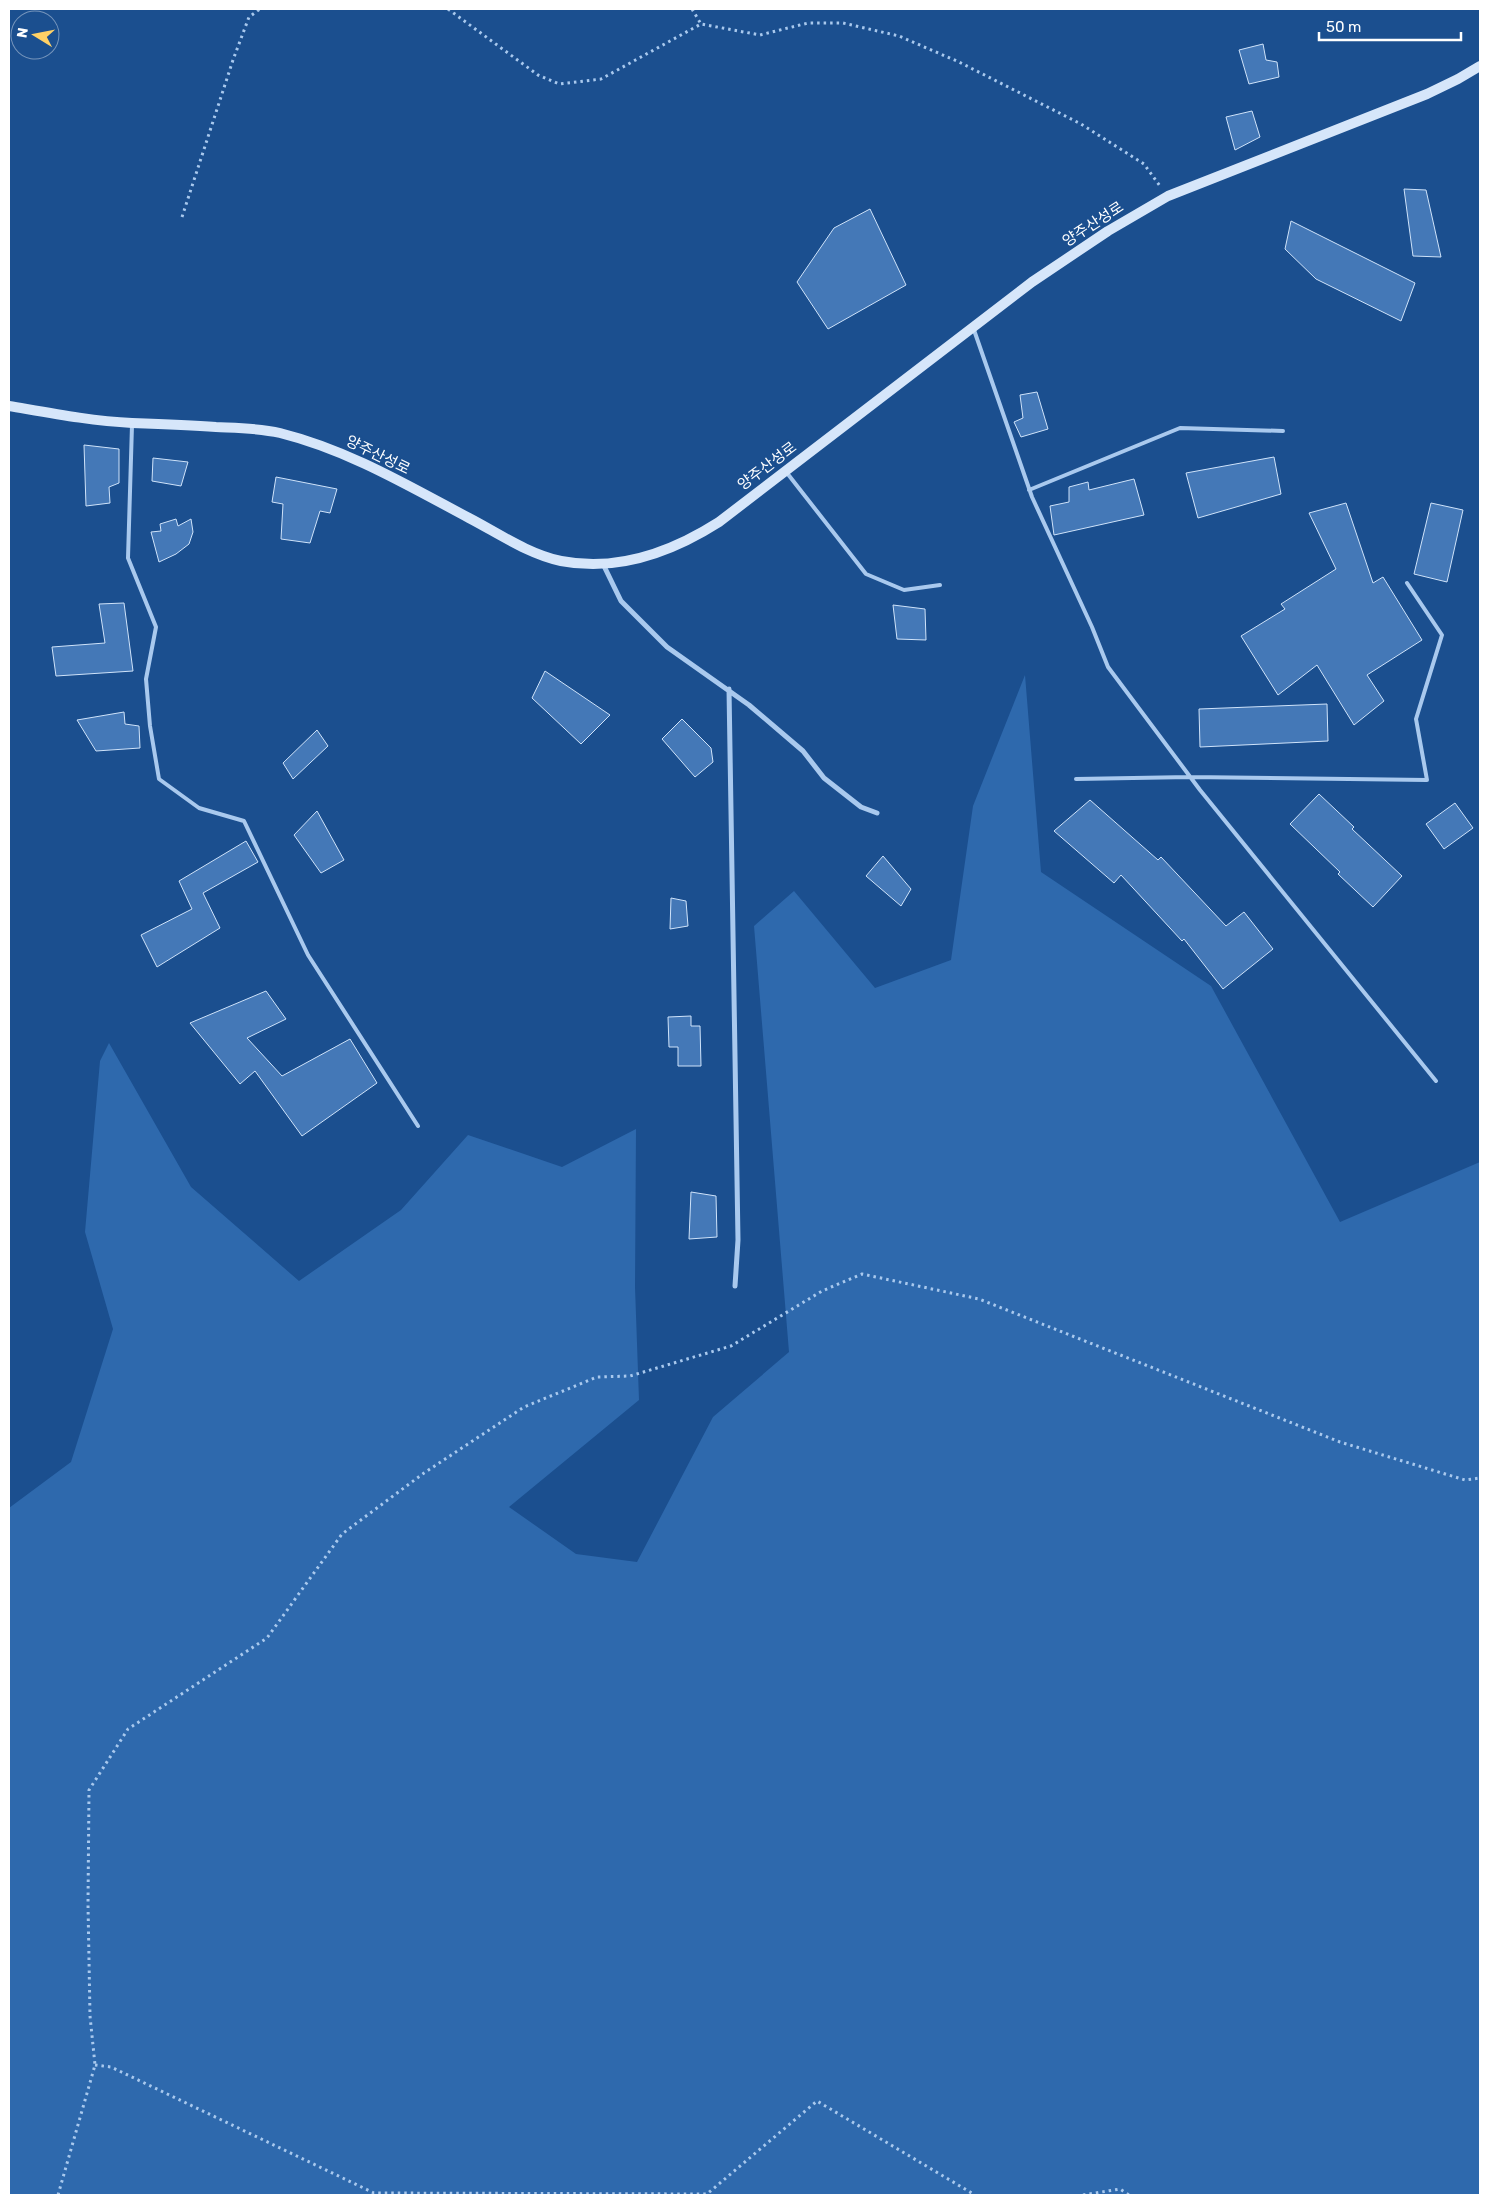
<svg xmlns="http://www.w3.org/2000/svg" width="1489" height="2204" font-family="Rubik,'Noto Sans KR',sans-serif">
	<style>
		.green { fill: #2e69ad }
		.building { fill: #4478b7; stroke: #cfe3fa }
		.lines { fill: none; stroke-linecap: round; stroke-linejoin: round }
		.path { stroke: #a9c9ee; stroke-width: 3; stroke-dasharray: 2.5 4; stroke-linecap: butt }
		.lane { stroke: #a9c9ee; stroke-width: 4 }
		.street { stroke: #a9c9ee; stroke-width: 5 }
		.secondary { stroke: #d6e6fa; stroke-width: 10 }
		.labels { text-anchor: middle; stroke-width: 4; stroke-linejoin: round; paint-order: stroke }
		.street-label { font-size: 15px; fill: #fff; stroke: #1b4f8f }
	</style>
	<rect width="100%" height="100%" fill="#1b4f8f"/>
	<path class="green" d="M 1025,675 L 1041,872 L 1211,986 L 1340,1222 L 1480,1162 L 1480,2195 L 9,2195 L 9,1508 L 71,1462 L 113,1329 L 85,1232 L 100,1061 L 109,1043 L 191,1187 L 299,1281 L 401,1210 L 468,1135 L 562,1167 L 636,1129 L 635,1287 L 639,1400 L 509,1507 L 576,1554 L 637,1562 L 713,1417 L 789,1352 L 754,926 L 794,891 L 875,988 L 951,960 L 973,806 Z"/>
	<path class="building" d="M 1263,44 L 1266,60 L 1277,62 L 1279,77 L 1249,84 L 1239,50 Z
		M 1252,111 L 1260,137 L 1235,150 L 1226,117 Z
		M 1404,189 L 1426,190 L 1441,257 L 1413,256 Z
		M 870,209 L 906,285 L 828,329 L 797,282 L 834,228 Z
		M 1291,221 L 1415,283 L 1401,321 L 1316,279 L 1285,249 Z
		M 1037,392 L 1048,429 L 1021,437 L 1014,422 L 1023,418 L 1020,395 Z
		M 84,445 L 119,449 L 119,483 L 109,487 L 110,503 L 86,506 Z
		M 1274,457 L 1281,494 L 1198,518 L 1186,473 Z
		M 153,458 L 188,462 L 181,486 L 152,481 Z
		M 276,477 L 337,489 L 330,513 L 320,511 L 310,543 L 281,539 L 283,504 L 272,502 Z
		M 1134,479 L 1144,515 L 1054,535 L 1050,506 L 1069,502 L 1069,487 L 1088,482 L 1089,490 Z
		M 1346,503 L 1373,583 L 1383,577 L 1422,640 L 1367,675 L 1384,701 L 1354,725 L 1317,665 L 1278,695 L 1241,636 L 1285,609 L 1281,604 L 1336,569 L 1309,513 Z
		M 1431,503 L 1463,510 L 1447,582 L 1414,574 Z
		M 176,519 L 178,526 L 191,519 L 193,532 L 189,544 L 176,554 L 159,562 L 151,532 L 161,531 L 160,524 Z
		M 124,603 L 133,671 L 56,676 L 52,647 L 105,643 L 99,604 Z
		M 893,605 L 925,609 L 926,640 L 897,639 Z
		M 545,671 L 610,715 L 581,744 L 532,698 Z
		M 1327,704 L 1328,741 L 1200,747 L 1199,709 Z
		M 124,712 L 125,724 L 139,726 L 140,748 L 96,751 L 77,720 Z
		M 682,719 L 711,748 L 713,762 L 695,777 L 662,739 Z
		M 317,730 L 328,746 L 293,779 L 283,763 Z
		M 1319,794 L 1354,827 L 1352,829 L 1402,876 L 1373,907 L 1338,874 L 1340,872 L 1290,824 Z
		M 1090,800 L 1158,860 L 1161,857 L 1226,926 L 1244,912 L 1273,949 L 1223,989 L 1184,939 L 1182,941 L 1121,875 L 1114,883 L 1054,831 Z
		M 1455,803 L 1473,828 L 1444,849 L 1426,824 Z
		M 317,811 L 344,860 L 321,873 L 294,835 Z
		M 246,841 L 258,862 L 203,893 L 220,928 L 157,967 L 141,935 L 192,909 L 179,881 Z
		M 883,856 L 911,889 L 901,906 L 866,876 Z
		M 671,898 L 686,901 L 688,926 L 670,929 Z
		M 266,991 L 286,1019 L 247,1038 L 282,1076 L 350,1039 L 377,1083 L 302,1136 L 255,1071 L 240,1084 L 190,1023 Z
		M 691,1016 L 691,1026 L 700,1026 L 701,1066 L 678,1066 L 678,1047 L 669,1047 L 668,1017 Z
		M 691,1192 L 716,1196 L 717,1237 L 689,1239 Z"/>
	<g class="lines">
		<path class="path" d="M 448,9 L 538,75 L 559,84 L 601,79 L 701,24 L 760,35 L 808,23 L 843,23 L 899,36 L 959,62 L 1081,124 L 1144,164 L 1160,186
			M 692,9 L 701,24
			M 182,217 L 233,60 L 249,17 L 260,9
			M 95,2065 L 111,2067 L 374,2193 L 707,2194 L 817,2101 L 975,2195
			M 58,2195 L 95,2065 L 90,2016 L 88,1904 L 89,1790 L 128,1729 L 267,1638 L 342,1534 L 424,1473 L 524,1407 L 597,1377 L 630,1376 L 731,1346 L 822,1291 L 862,1274 L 979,1299 L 1340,1442 L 1465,1480 L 1480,1478
			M 1083,2195 L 1120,2189 L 1129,2195"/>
		<path class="lane" d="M 974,330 L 1032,497 L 1092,627 L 1108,667 L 1200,790 L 1436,1081
			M 132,425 L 128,558 L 156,627 L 146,679 L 150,726 L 159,779 L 199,808 L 244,821 L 308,955 L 418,1126
			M 787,473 L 866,574 L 904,590 L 940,585
			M 1029,490 L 1180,428 L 1283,431
			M 1076,779 L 1190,777 L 1427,780 L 1416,719 L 1442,635 L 1407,583"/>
		<path class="street" d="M 603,564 L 621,601 L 667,647 L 749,705 L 803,751 L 824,778 L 861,807 L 877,813
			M 729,689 L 738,1240 L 735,1286"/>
		<path class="secondary" d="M 9,406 C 50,413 91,421 132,423 C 160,424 188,425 216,427 C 237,428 259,428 280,433 C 348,450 407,485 469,518 C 498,533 528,554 561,561 C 617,572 672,552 719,522 L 1032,282 L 1108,231 L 1168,196 L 1427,94 L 1458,79 L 1480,66"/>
	</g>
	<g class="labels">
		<g class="street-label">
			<text transform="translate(1093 224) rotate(-33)" y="5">양주산성로</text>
			<text transform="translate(378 455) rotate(26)" y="5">양주산성로</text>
			<text transform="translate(767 466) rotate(-37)" y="5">양주산성로</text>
		</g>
	</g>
	<rect width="1489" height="2204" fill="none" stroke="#ffffff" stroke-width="20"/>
	<g transform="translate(35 35) rotate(280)"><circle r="24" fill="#1b4f8f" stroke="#7695bc"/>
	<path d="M0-4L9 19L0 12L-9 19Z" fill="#ffd166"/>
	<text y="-8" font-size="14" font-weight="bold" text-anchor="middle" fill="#ffffff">N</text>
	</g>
	<path d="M1319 32v8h142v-8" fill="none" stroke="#ffffff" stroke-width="2.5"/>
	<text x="1326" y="32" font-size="15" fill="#ffffff" stroke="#1b4f8f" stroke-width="4" paint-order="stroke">50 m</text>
</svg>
